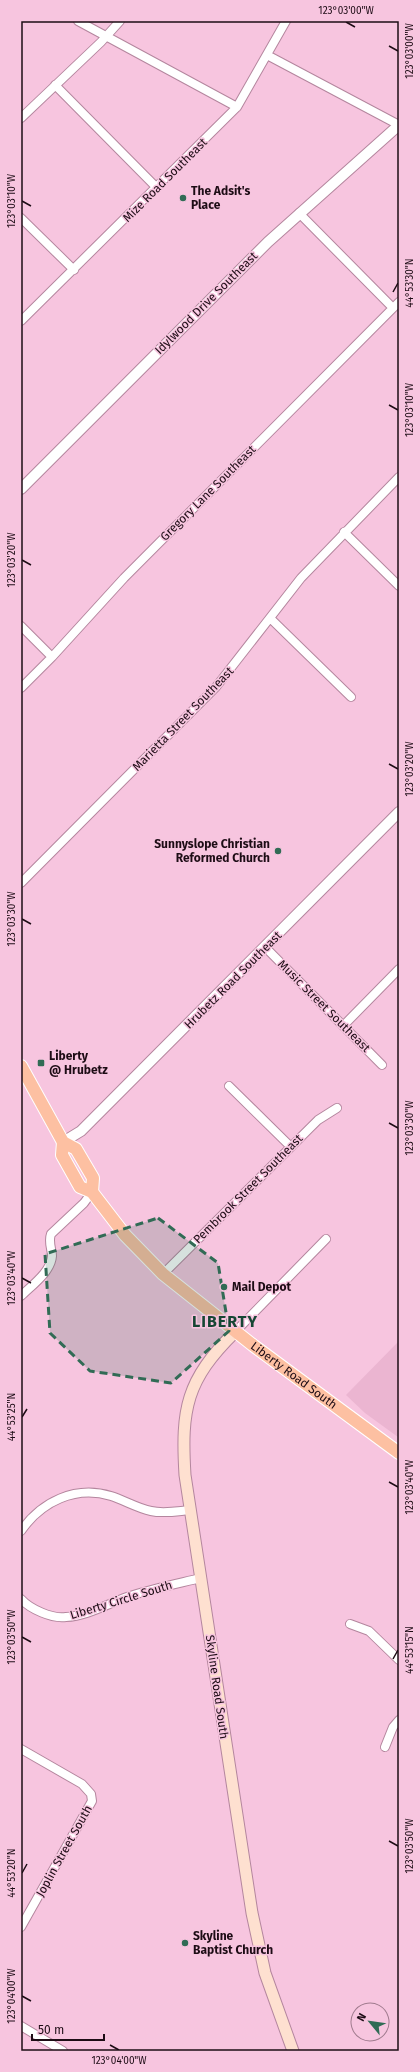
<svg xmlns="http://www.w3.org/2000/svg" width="420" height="2072" font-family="'Fira Sans',sans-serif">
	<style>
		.built { fill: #ebb5d1 }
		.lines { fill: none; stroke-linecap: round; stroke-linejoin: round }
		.minor-casing { stroke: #b4869e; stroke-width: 10 }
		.tertiary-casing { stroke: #b4869e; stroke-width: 12 }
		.secondary-casing { stroke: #b4869e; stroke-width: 13 }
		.primary-casing { stroke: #fff; stroke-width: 14 }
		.minor { stroke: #fff; stroke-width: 8 }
		.tertiary { stroke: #fff; stroke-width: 10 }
		.secondary { stroke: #fee0d0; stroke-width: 11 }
		.primary { stroke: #fdc0a2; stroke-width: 12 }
		.marked { fill: #316b55; fill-opacity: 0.2; stroke: #316b55; stroke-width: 3; stroke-dasharray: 8 5; stroke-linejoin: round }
		.ticks { fill: none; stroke: #1d0c15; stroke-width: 1.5 }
		.poi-dot { fill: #316b55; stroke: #f7c5df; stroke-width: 1.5 }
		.labels { text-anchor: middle; stroke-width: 3; stroke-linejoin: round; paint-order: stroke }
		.street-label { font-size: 12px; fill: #1d0c15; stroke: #f7c5df }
		.poi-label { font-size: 12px; font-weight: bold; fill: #1d0c15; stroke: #f7c5df; text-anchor: start }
		.district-label { font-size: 16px; font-weight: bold; letter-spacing: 1px; fill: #164634; stroke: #f7c5df }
		.neatline { fill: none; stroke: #1d0c15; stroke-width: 1.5 }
		.ticks-label { font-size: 10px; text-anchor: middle; fill: #1d0c15 }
	</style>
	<rect width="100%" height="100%" fill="#f7c5df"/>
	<path class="built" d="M 399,1341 L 399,1436 L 398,1437 L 365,1413 L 346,1395 Z"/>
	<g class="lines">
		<g class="minor-casing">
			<path id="minor" d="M 78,21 L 237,107
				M 267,55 L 399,125
				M 55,85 L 157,188
				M 21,118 L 101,42 L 120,21
				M 299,213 L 393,308
				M 21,218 L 74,270
				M 21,321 L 237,107 L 286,21
				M 344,532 L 399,586
				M 270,618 L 351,697
				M 21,626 L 52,657
				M 21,688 L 52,657 L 124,578 L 399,302
				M 21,883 L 216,687 L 301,578 L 399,477
				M 265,947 L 382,1065
				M 343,1026 L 399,969
				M 229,1086 L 291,1147
				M 163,1274 L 318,1120 L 337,1108
				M 21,1296 C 31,1286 51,1272 52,1256 C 52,1249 48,1242 51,1234 L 84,1203 L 92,1192
				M 235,1332 L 326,1239
				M 21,1531 C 41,1502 75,1485 111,1496 C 124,1500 137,1508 151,1511 C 164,1514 178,1511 191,1510
				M 21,1599 C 30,1609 52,1619 66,1617 C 87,1616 107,1604 127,1597 C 151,1589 176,1584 201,1578
				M 350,1624 L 369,1631 L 399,1660
				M 385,1747 L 393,1727 L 399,1720
				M 21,1749 L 82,1784 L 91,1794 L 92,1801 L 21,1927
				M 21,2026 L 63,2051"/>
		</g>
		<g class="tertiary-casing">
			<path id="tertiary" d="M 21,489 L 268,242 L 399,125
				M 63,1142 L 81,1131 L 399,812"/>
		</g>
		<g class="secondary-casing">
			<path id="secondary" d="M 235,1332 C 186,1380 181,1409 185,1475 L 252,1913 L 265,1973 L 293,2051"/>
		</g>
		<g class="primary-casing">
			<g id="primary">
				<path d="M 21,1066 L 63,1142 L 76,1149 L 93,1178 L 92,1192"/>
				<path id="s1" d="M 63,1142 L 62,1155 L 80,1187 L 92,1192 L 125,1235 L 163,1274 L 254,1346 L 399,1453"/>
			</g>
		</g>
		<use href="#minor" class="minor"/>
		<use href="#tertiary" class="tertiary"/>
		<use href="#secondary" class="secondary"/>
		<use href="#primary" class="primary"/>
	</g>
	<path class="marked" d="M 158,1218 L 218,1263 L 229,1331 L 171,1383 L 90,1371 L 50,1333 L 45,1254 Z"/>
	<path class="ticks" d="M 346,22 L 355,27M 389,46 L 398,51M 22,201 L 31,206M 393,292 L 398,283M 389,405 L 398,410M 22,560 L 31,565M 389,764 L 398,769M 22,919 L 31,924M 389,1123 L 398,1128M 22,1278 L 31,1283M 22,1417 L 27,1409M 389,1482 L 398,1487M 22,1637 L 31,1642M 393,1659 L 398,1650M 389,1841 L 398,1846M 22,1873 L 27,1864M 22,1996 L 31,2001M 110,2045 L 119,2050"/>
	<g class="poi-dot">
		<circle cx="183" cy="198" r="4"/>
		<circle cx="278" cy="851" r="4"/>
		<rect x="37" y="1059" width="8" height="8" rx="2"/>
		<circle cx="224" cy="1287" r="4"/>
		<circle cx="185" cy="1943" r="4"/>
	</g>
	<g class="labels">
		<g class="street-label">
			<text transform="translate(165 180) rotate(-45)" y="4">Mize Road Southeast</text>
			<text transform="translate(206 303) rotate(-45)" y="4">Idylwood Drive Southeast</text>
			<text transform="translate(208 493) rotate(-45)" y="4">Gregory Lane Southeast</text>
			<text transform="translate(183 719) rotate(-46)" y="4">Marietta Street Southeast</text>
			<text transform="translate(233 980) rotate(-45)" y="4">Hrubetz Road Southeast</text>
			<text transform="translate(324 1006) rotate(45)" y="4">Music Street Southeast</text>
			<text transform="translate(248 1189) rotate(-45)" y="4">Pembrook Street Southeast</text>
			<text dy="4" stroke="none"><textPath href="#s1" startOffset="337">Liberty Road South</textPath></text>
			<text transform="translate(121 1600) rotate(-17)" y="4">Liberty Circle South</text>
			<text transform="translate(217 1687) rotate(82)" y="4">Skyline Road South</text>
			<text transform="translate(64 1851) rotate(-61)" y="4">Joplin Street South</text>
		</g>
		<g class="poi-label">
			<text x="191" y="195">The Adsit's<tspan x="191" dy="14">Place</tspan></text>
			<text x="270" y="848" text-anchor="end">Sunnyslope Christian<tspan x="270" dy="14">Reformed Church</tspan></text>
			<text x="49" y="1060">Liberty<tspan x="49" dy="14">@ Hrubetz</tspan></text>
			<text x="232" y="1291">Mail Depot</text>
			<text x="193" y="1940">Skyline<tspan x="193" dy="14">Baptist Church</tspan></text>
		</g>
		<g class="district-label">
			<text x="225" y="1327">LIBERTY</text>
		</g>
	</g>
	<rect width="420" height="2072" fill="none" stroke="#f7c5df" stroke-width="44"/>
	<g transform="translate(370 2022) rotate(299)"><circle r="19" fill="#f7c5df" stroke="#a07b8e"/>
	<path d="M0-3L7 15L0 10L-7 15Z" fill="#316b55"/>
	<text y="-6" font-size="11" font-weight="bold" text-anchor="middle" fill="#1d0c15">N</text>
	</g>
	<path d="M32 2034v6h72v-6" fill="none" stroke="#1d0c15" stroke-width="2"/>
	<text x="38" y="2034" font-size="12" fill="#1d0c15" stroke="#f7c5df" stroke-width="3" paint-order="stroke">50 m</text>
	<rect x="22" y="22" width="376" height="2028" class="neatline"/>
	<g class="ticks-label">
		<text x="346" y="14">123°03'00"W</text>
		<text transform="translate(409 51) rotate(-90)" y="4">123°03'00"W</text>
		<text transform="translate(11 201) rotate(-90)" y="4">123°03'10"W</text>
		<text transform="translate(409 283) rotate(-90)" y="4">44°53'30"N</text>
		<text transform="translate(409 410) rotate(-90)" y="4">123°03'10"W</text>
		<text transform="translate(11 560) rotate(-90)" y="4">123°03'20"W</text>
		<text transform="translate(409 769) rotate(-90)" y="4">123°03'20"W</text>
		<text transform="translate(11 919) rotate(-90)" y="4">123°03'30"W</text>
		<text transform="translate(409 1128) rotate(-90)" y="4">123°03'30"W</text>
		<text transform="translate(11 1278) rotate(-90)" y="4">123°03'40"W</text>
		<text transform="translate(11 1417) rotate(-90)" y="4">44°53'25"N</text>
		<text transform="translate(409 1487) rotate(-90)" y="4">123°03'40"W</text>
		<text transform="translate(11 1637) rotate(-90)" y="4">123°03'50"W</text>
		<text transform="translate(409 1650) rotate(-90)" y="4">44°53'15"N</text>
		<text transform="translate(409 1846) rotate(-90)" y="4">123°03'50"W</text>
		<text transform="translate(11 1873) rotate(-90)" y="4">44°53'20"N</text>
		<text transform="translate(11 1996) rotate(-90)" y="4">123°04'00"W</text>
		<text x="119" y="2064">123°04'00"W</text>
	</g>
</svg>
